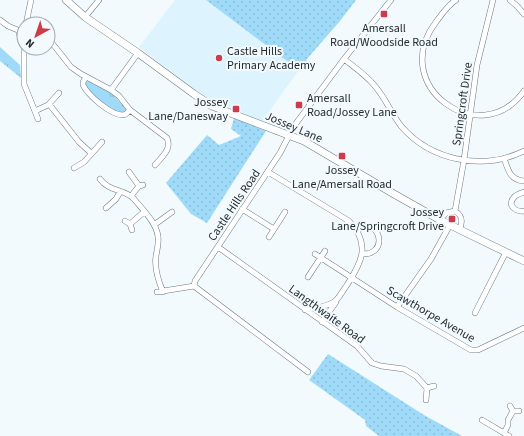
<svg xmlns="http://www.w3.org/2000/svg" width="524" height="436" font-family="'Source Sans 3',sans-serif">
	<style>
		.built { fill: #ddf3fe }
		.grass { fill: url(#grass-tufts) }
		.park { fill: url(#park-dots) }
		.lines { fill: none; stroke-linecap: round; stroke-linejoin: round }
		.street-casing { stroke: #687982; stroke-width: 6 }
		.secondary-casing { stroke: #687982; stroke-width: 8 }
		.street { stroke: #fff; stroke-width: 5 }
		.secondary { stroke: #fff; stroke-width: 7 }
		.poi-dot { fill: #cc3c4b; stroke: #f2fafe; stroke-width: 1.5 }
		.labels { text-anchor: middle; stroke-width: 4; stroke-linejoin: round; paint-order: stroke }
		.poi-label { font-size: 12px; fill: #252c30; stroke: #f2fafe }
		.street-label { font-size: 12px; fill: #252c30; stroke: #f2fafe }
	</style>
	<defs>
		<pattern id="grass-tufts" width="24" height="20" patternUnits="userSpaceOnUse"><rect width="24" height="20" fill="#9fdbf8"/><path d="M3 7l-1-3M5 7V3M7 7l1-3M15 17l-1-3M17 17v-4M19 17l1-3" fill="none" stroke="#89bcd5"/></pattern>
		<pattern id="park-dots" width="8" height="8" patternUnits="userSpaceOnUse"><rect width="8" height="8" fill="#9fdbf8"/><path d="M2 2h.1M6 6h.1" fill="none" stroke="#89bcd5" stroke-width="1.8" stroke-linecap="round"/></pattern>
	</defs>
	<rect width="100%" height="100%" fill="#f2fafe"/>
	<path class="built" d="M 175,0 L 206,0 L 299,70 L 262,121 L 200,94 L 139,47 Z"/>
	<path class="grass" d="M 0,47 L 20,65 L 21,78 L 0,61 Z
		M 88,81 L 110,92 L 127,109 L 127,110 L 123,114 L 104,105 L 84,85 L 86,82 Z"/>
	<path class="park" d="M 206,0 L 356,0 L 340,21 L 306,60 L 307,61 L 299,70 Z
		M 234,118 L 266,131 L 207,223 L 191,214 L 166,183 L 207,135 L 219,145 L 241,136 L 231,129 Z
		M 328,354 L 424,415 L 462,436 L 379,436 L 366,426 L 365,420 L 309,380 Z"/>
	<g class="lines">
		<g class="street-casing">
			<path id="street" d="M 456,0 C 448,5 442,14 436,22 C 387,86 481,152 524,91
				M 510,0 L 517,6 L 524,14
				M 85,17 L 99,0
				M 0,20 L 8,26 L 20,31
				M 26,24 L 31,0
				M 24,28 L 21,29 L 19,33 L 20,36 L 24,38
				M 24,38 L 24,84 L 38,119
				M 52,43 L 71,67 L 81,74 L 111,90 L 119,96 L 130,110 L 167,138 C 172,149 162,157 155,165
				M 344,59 C 354,67 366,75 374,85 C 385,97 391,113 401,126 C 431,161 483,171 524,151
				M 86,77 L 83,82 L 83,85 C 88,95 110,115 123,115 C 126,115 128,112 130,110
				M 111,90 L 138,53
				M 49,104 L 79,142 L 91,153
				M 35,111 L 48,105 L 59,93
				M 504,158 C 508,170 510,180 524,181
				M 74,168 L 84,162 L 102,142
				M 129,172 L 139,186 L 143,185
				M 268,172 L 349,221 C 371,244 362,262 347,285 C 343,290 339,299 334,302 C 325,307 317,308 307,309 L 305,310
				M 100,179 C 109,192 125,189 134,199 C 142,209 157,223 158,237 C 159,243 157,250 156,256 C 154,268 158,280 163,292
				M 524,192 C 518,194 512,196 511,204 C 513,209 518,212 524,211
				M 131,196 L 139,186
				M 106,208 L 116,199 L 120,192
				M 242,209 L 274,229
				M 455,211 L 464,160 L 477,65 L 493,0
				M 440,220 L 446,213 L 455,211 C 463,216 463,222 459,230
				M 125,221 L 130,224 L 132,230
				M 130,224 L 144,212
				M 154,225 L 172,212
				M 357,230 C 360,229 363,227 366,226 C 381,225 387,255 362,254
				M 269,237 L 285,212
				M 218,247 L 357,346 L 372,363 L 381,366 L 404,369 L 416,376 L 427,388
				M 315,254 L 397,307 L 471,350 L 478,350 L 524,328
				M 308,277 L 325,251
				M 194,286 L 195,281 L 280,153 L 294,126 L 344,59 L 391,0
				M 194,286 L 308,372
				M 157,292 L 194,286
				M 397,307 L 431,259 L 450,225
				M 475,313 L 506,252
				M 322,322 L 336,302
				M 426,400 L 427,388 L 434,386
				M 510,406 L 513,411 L 519,411
				M 482,420 L 509,436
				M 504,433 L 508,425 L 508,420 L 513,411"/>
		</g>
		<g class="secondary-casing">
			<path id="secondary" d="M 66,0 L 85,17 L 138,53 L 194,94 L 212,106 L 304,141 L 394,194 L 440,220 L 524,261"/>
		</g>
		<use href="#street" class="street"/>
		<use href="#secondary" class="secondary"/>
	</g>
	<g class="poi-dot">
		<rect x="380" y="10" width="8" height="8" rx="2"/>
		<circle cx="219" cy="58" r="4"/>
		<rect x="295" y="101" width="8" height="8" rx="2"/>
		<rect x="232" y="105" width="8" height="8" rx="2"/>
		<rect x="338" y="152" width="8" height="8" rx="2"/>
		<rect x="448" y="215" width="8" height="8" rx="2"/>
	</g>
	<g class="labels">
		<g class="poi-label">
			<text x="384" y="32">Amersall<tspan x="384" dy="14">Road/Woodside Road</tspan></text>
			<text x="227" y="55" text-anchor="start">Castle Hills<tspan x="227" dy="14">Primary Academy</tspan></text>
			<text x="307" y="102" text-anchor="start">Amersall<tspan x="307" dy="14">Road/Jossey Lane</tspan></text>
			<text x="228" y="106" text-anchor="end">Jossey<tspan x="228" dy="14">Lane/Danesway</tspan></text>
			<text x="342" y="174">Jossey<tspan x="342" dy="14">Lane/Amersall Road</tspan></text>
			<text x="444" y="216" text-anchor="end">Jossey<tspan x="444" dy="14">Lane/Springcroft Drive</tspan></text>
		</g>
		<g class="street-label">
			<text transform="translate(462 104) rotate(-82)" y="4">Springcroft Drive</text>
			<text transform="translate(294 127) rotate(23)" y="4">Jossey Lane</text>
			<text transform="translate(234 205) rotate(-56)" y="4">Castle Hills Road</text>
			<text transform="translate(327 314) rotate(36)" y="4">Langthwaite Road</text>
			<text transform="translate(431 314) rotate(30)" y="4">Scawthorpe Avenue</text>
		</g>
	</g>
	<g transform="translate(36 36) rotate(220)"><circle r="19" fill="#f2fafe" stroke="#a0a8ac"/>
	<path d="M0-3L7 15L0 10L-7 15Z" fill="#cc3c4b"/>
	<text y="-6" font-size="11" font-weight="bold" text-anchor="middle" fill="#252c30">N</text>
	</g>
</svg>
